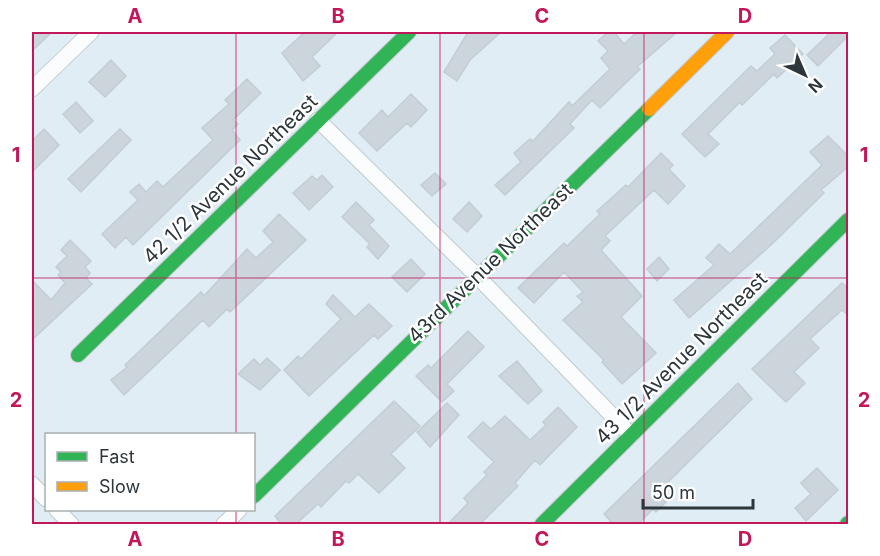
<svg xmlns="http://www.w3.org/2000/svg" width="880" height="556" font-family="Inter,sans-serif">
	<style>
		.building { fill: #cbd5db; stroke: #c3cdd2; stroke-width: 1.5 }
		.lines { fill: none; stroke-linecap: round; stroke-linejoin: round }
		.street-casing { stroke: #c0cacf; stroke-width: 17 }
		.fast-casing { stroke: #c0cacf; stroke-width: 16 }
		.slow-casing { stroke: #c0cacf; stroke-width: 16 }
		.street { stroke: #fafcfd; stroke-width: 15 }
		.fast { stroke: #30b455; stroke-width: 14 }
		.slow { stroke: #ff9f0a; stroke-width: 14 }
		.grid { fill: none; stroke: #c2185b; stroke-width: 1.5; stroke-opacity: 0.55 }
		.labels { text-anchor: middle; stroke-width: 5; stroke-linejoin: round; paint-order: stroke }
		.street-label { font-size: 20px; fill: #2d363b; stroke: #fff }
		.neatline { fill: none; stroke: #c2185b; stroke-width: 2 }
		.grid-label { font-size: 20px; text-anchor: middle; font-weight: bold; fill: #c2185b }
	</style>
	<rect width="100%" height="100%" fill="#e0edf4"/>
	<path class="building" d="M 32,32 L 52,32 L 32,51 Z
		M 305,32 L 338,32 L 312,57 L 320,66 L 303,81 L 282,53 Z
		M 468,32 L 501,32 L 470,60 L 457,81 L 444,72 Z
		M 608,32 L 614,32 L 624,44 L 637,32 L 677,32 L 637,67 L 640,69 L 600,108 L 592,100 L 570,124 L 574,128 L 505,195 L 495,185 L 521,162 L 514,153 L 530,139 L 533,141 L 569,102 L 572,106 L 610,69 L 601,58 L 608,51 L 598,41 Z
		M 831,32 L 849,32 L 849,35 L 818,66 L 807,55 Z
		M 785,35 L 803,54 L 777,78 L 774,74 L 742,105 L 740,102 L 708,134 L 719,144 L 705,157 L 682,134 L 751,66 L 757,71 L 775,54 L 770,48 Z
		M 111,60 L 126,76 L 105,97 L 89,82 Z
		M 247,79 L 261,93 L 233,120 L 238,124 L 232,130 L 240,140 L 133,245 L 126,237 L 115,248 L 102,234 L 138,200 L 130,192 L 139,184 L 146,192 L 157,181 L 163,187 L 213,140 L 202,128 L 229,104 L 225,100 Z
		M 411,94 L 427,110 L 411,127 L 407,123 L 377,151 L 359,133 L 382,110 L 388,117 Z
		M 76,102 L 93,121 L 80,133 L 63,114 Z
		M 44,129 L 59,145 L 32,172 L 32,141 Z
		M 120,129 L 131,140 L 81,192 L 68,179 Z
		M 828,136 L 849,157 L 849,166 L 821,190 L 824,193 L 770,246 L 689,318 L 674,300 L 714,265 L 706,258 L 719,244 L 730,254 L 822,165 L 810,152 Z
		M 661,153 L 673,165 L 669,169 L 685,186 L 668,204 L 654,190 L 605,236 L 610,241 L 601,250 L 642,296 L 621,317 L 656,353 L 622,384 L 602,362 L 604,360 L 563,320 L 583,302 L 577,296 L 583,292 L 564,272 L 534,303 L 518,288 L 564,243 L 567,246 L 600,214 L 597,211 L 626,185 L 628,187 Z
		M 435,173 L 446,184 L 432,196 L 421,185 Z
		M 322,175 L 333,187 L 309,210 L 293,193 L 312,176 L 317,180 Z
		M 356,202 L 374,220 L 369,225 L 389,246 L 378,259 L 367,247 L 370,244 L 342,217 Z
		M 469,202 L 482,216 L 467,232 L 453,219 Z
		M 279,214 L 306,240 L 230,312 L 227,309 L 209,327 L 203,320 L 124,395 L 111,380 L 127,367 L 125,365 L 201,292 L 204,296 L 247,249 L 256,258 L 273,242 L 263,231 Z
		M 70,240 L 91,261 L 85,267 L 90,273 L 86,278 L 92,284 L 32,340 L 32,280 L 51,300 L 65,283 L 58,275 L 61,272 L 56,267 L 67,256 L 61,250 Z
		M 659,257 L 669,269 L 657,281 L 647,269 Z
		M 411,259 L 425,274 L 407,292 L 392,277 Z
		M 842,283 L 849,289 L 849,316 L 842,310 L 810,339 L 819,348 L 794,372 L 805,383 L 786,402 L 752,369 Z
		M 333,295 L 355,317 L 369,304 L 392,326 L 378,339 L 374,335 L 309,396 L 284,370 L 298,356 L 301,359 L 341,319 L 326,304 Z
		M 468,331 L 484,347 L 447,384 L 454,391 L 442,402 L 416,376 L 428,365 L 431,368 Z
		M 267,358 L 280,370 L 260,390 L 238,374 L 254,359 L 260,365 Z
		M 517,361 L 542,391 L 528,404 L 499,376 Z
		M 738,383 L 752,399 L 657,493 L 666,502 L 656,512 L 653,509 L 637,525 L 614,525 L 604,514 Z
		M 394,401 L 420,426 L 391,454 L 405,468 L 379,493 L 358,474 L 349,483 L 346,481 L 321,507 L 318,504 L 295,525 L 282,525 L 275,516 Z
		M 447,403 L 459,415 L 430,447 L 417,432 Z
		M 558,407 L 577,427 L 540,465 L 535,460 L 515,483 L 518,486 L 479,525 L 447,525 L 468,503 L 464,498 L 487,475 L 484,472 L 494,462 L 468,437 L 483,422 L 491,429 L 505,416 L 530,440 L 546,425 L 543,422 Z
		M 817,468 L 838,490 L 806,521 L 795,508 L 811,494 L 801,483 Z"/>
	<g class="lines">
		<g class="street-casing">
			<path id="street" d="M 32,89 L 91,32
				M 318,120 L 477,276 L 631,435
				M 32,484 L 46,499
				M 57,510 L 71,524
				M 224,524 L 239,510"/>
		</g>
		<g class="fast-casing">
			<path id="fast" d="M 78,355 L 409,32
				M 254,496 L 649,109
				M 542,524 L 848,220
				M 847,524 L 848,523"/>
		</g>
		<g class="slow-casing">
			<path id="slow" d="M 649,109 L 727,32"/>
		</g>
		<use href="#street" class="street"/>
		<use href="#fast" class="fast"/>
		<use href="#slow" class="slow"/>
	</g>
	<path class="grid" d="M 236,32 L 236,434M 440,32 L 440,524M 644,32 L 644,524M 32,278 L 848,278M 236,510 L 236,524"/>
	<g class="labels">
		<g class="street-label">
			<text transform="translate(230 179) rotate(-44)" y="7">42 1/2 Avenue Northeast</text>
			<text transform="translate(490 263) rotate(-44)" y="7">43rd Avenue Northeast</text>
			<text transform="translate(681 358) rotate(-45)" y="7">43 1/2 Avenue Northeast</text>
		</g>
	</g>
	<rect width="880" height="556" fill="none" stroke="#ffffff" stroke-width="66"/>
	<rect x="45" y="433" width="210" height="78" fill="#ffffff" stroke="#abafb1" stroke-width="1.5"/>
	<rect x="57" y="452" width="30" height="9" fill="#30b455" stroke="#abafb1" stroke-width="1.5"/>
	<text x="99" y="463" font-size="18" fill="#2d363b">Fast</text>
	<rect x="57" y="482" width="30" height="9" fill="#ff9f0a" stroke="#abafb1" stroke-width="1.5"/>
	<text x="99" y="493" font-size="18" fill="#2d363b">Slow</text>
	<g transform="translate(805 75) rotate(136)" stroke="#ffffff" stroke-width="4.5" paint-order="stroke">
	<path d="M0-4.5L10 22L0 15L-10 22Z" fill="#2d363b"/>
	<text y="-9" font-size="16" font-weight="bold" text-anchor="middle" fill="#2d363b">N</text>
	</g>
	<path d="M643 499v9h110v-9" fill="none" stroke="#2d363b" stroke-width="3"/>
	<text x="652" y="499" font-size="18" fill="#2d363b" stroke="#ffffff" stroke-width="4.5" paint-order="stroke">50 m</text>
	<rect x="33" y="33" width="814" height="490" class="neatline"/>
	<g class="grid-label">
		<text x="135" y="23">A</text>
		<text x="338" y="23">B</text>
		<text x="542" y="23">C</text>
		<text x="745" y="23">D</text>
		<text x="16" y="162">1</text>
		<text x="864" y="162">1</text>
		<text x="16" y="407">2</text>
		<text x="864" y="407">2</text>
		<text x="135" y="546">A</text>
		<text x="338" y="546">B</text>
		<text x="542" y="546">C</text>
		<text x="745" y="546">D</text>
	</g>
</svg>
